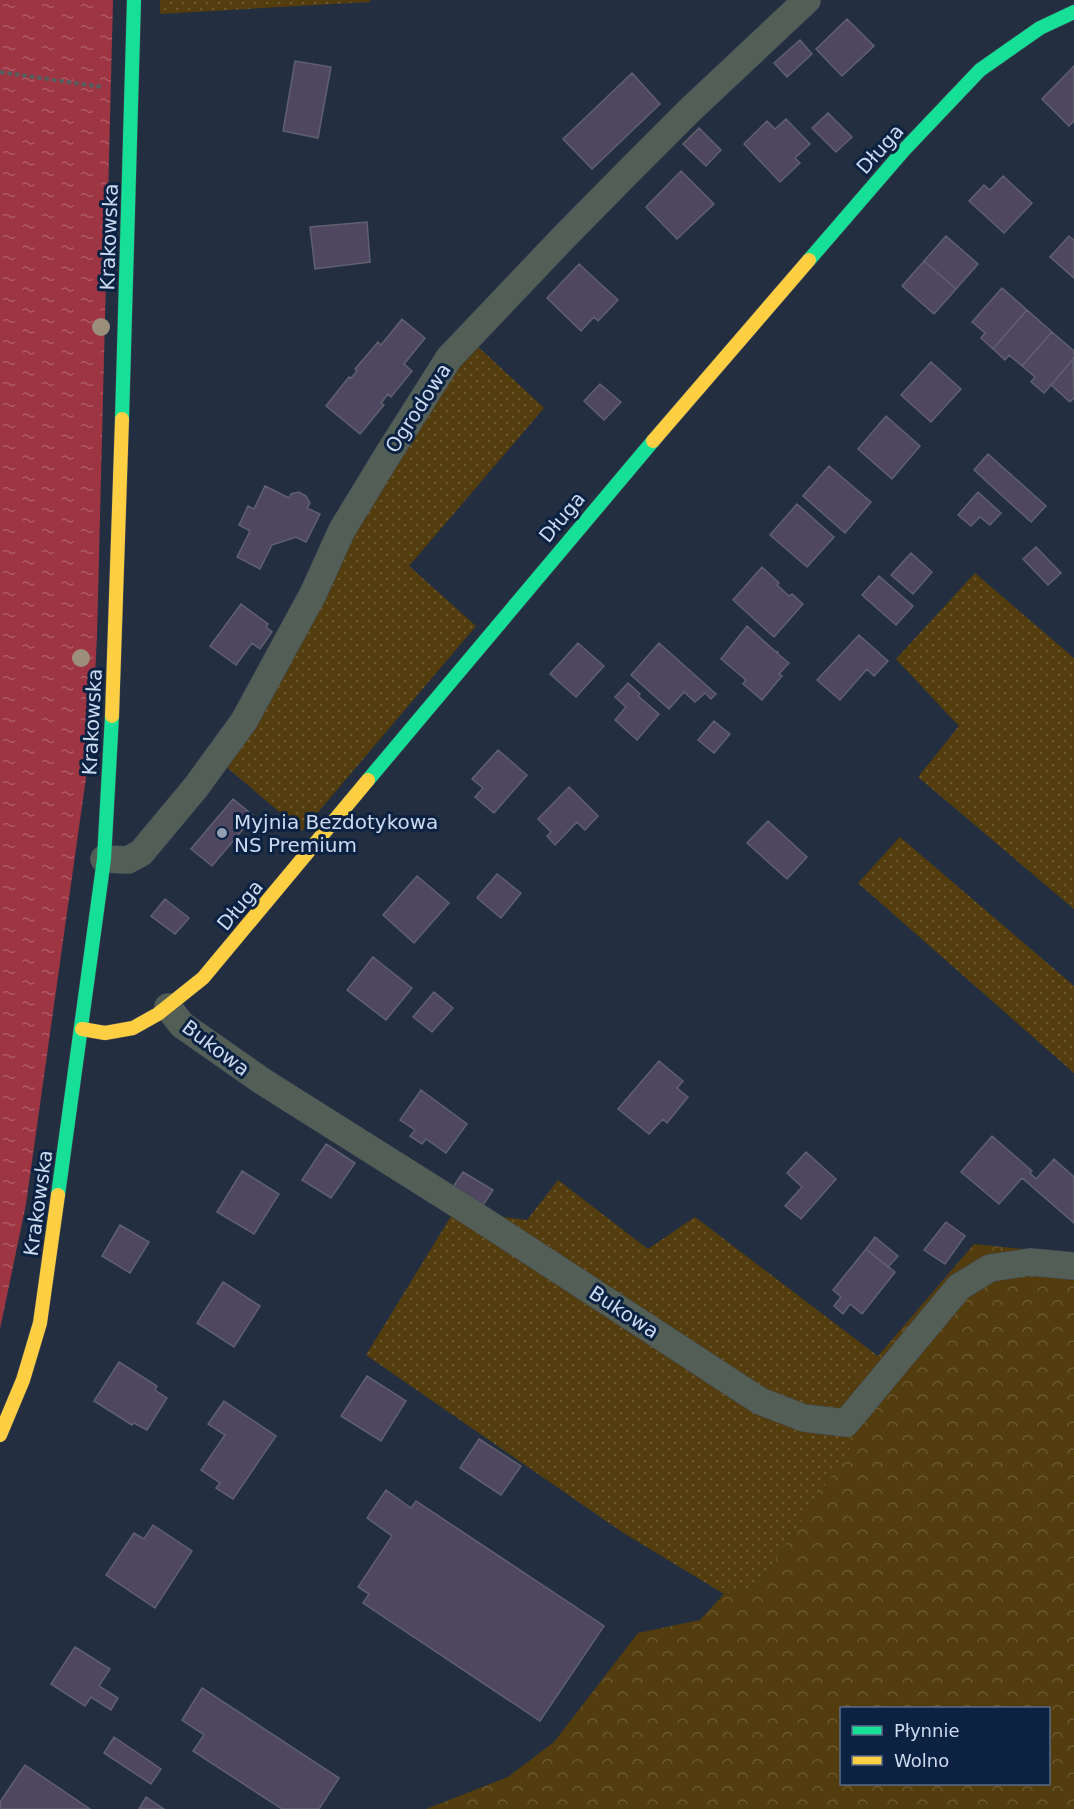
<svg xmlns="http://www.w3.org/2000/svg" width="1074" height="1809" font-family="'DejaVu Sans',sans-serif">
	<style>
		.grass { fill: url(#grass-dots) }
		.forest { fill: url(#forest-crowns); fill-rule: evenodd }
		.water { fill: url(#water-ripples) }
		.building { fill: #4e475f; stroke: #60606f; stroke-width: 1.5 }
		.lines { fill: none; stroke-linecap: round; stroke-linejoin: round }
		.street-casing { stroke: #414b5a; stroke-width: 28 }
		.fast-casing { stroke: #414b5a; stroke-width: 15 }
		.slow-casing { stroke: #414b5a; stroke-width: 15 }
		.path { stroke: #545f5f; stroke-width: 4; stroke-dasharray: 4.5 3; stroke-linecap: butt }
		.street { stroke: #535f56; stroke-width: 27 }
		.fast { stroke: #16e098; stroke-width: 14 }
		.slow { stroke: #ffcf43; stroke-width: 14 }
		.tree { fill: #9b8f7b }
		.poi-dot { fill: #929fb2; stroke: #0c2242; stroke-width: 2 }
		.labels { text-anchor: middle; stroke-width: 6; stroke-linejoin: round; paint-order: stroke }
		.street-label { font-size: 20px; fill: #cddbf0; stroke: #0c2242 }
		.poi-label { font-size: 20px; fill: #cddbf0; stroke: #0c2242; text-anchor: start }
	</style>
	<defs>
		<pattern id="grass-dots" width="8" height="8" patternUnits="userSpaceOnUse" patternTransform="scale(1.5)"><rect width="8" height="8" fill="#533c0d"/><path d="M2 2h.1M6 6h.1" fill="none" stroke="#6b5831" stroke-width="1.8" stroke-linecap="round"/></pattern>
		<pattern id="forest-crowns" width="20" height="18" patternUnits="userSpaceOnUse" patternTransform="scale(1.5)"><rect width="20" height="18" fill="#533c0d"/><path d="M2 6a3 3 0 1 1 6 0M12 15a3 3 0 1 1 6 0" fill="none" stroke="#6b5831"/></pattern>
		<pattern id="water-ripples" width="26" height="14" patternUnits="userSpaceOnUse" patternTransform="scale(1.5)"><rect width="26" height="14" fill="#9e3542"/><path d="M2 4q2-2 4 0t4 0M15 11q2-2 4 0t4 0" fill="none" stroke="#ae5b67"/></pattern>
	</defs>
	<rect width="100%" height="100%" fill="#232f40"/>
	<path class="grass" d="M 160,0 L 371,0 L 369,2 L 160,14 Z
		M 474,343 L 544,408 L 409,566 L 476,626 L 302,831 L 224,765 L 356,514 Z
		M 975,573 L 1074,658 L 1074,909 L 918,777 L 959,726 L 896,659 Z
		M 900,837 L 1074,986 L 1074,1073 L 858,883 Z
		M 558,1180 L 648,1249 L 695,1217 L 879,1357 L 825,1418 L 855,1442 L 758,1585 L 724,1594 L 622,1532 L 366,1355 L 461,1200 L 483,1214 L 527,1220 Z"/>
	<path class="forest" d="M 974,1244 L 1074,1254 L 1074,1809 L 426,1809 L 508,1777 L 554,1742 L 638,1633 L 700,1620 L 724,1594 L 758,1585 L 854,1442 L 825,1418 ZM 842,1708 L 1048,1708 L 1048,1784 L 842,1784 Z"/>
	<path class="water" d="M 0,0 L 113,0 L 97,636 L 92,735 L 26,1204 L 0,1329 Z"/>
	<path class="building" d="M 847,19 L 874,46 L 842,76 L 816,49 Z
		M 800,40 L 812,54 L 787,77 L 774,63 Z
		M 295,61 L 331,67 L 318,138 L 283,131 Z
		M 1074,66 L 1074,121 L 1069,126 L 1042,99 Z
		M 632,73 L 660,104 L 592,169 L 563,139 Z
		M 828,113 L 852,137 L 836,152 L 812,128 Z
		M 786,119 L 810,144 L 795,158 L 800,163 L 780,182 L 744,144 L 767,121 L 775,129 Z
		M 699,128 L 721,150 L 706,166 L 683,144 Z
		M 681,171 L 714,204 L 677,239 L 646,207 Z
		M 1003,176 L 1032,203 L 1004,233 L 969,201 L 984,185 L 990,190 Z
		M 367,222 L 370,262 L 315,269 L 310,227 Z
		M 946,236 L 978,264 L 956,289 L 924,261 Z
		M 1069,236 L 1074,240 L 1074,278 L 1050,257 Z
		M 924,261 L 956,289 L 934,314 L 902,286 Z
		M 579,264 L 618,300 L 598,321 L 594,317 L 581,331 L 547,298 Z
		M 1002,288 L 1027,310 L 993,349 L 981,338 L 985,333 L 972,322 Z
		M 1027,310 L 1052,332 L 1022,366 L 1009,355 L 1005,360 L 993,349 Z
		M 402,319 L 425,338 L 404,364 L 412,371 L 391,397 L 388,394 L 381,403 L 384,405 L 360,434 L 326,406 L 349,377 L 351,378 L 357,371 L 355,369 L 378,342 L 381,345 Z
		M 1052,332 L 1074,351 L 1074,358 L 1044,393 L 1031,382 L 1035,377 L 1022,366 Z
		M 1073,359 L 1074,398 L 1070,402 L 1051,385 Z
		M 931,362 L 961,389 L 931,422 L 901,395 Z
		M 600,384 L 621,402 L 604,420 L 584,401 Z
		M 886,416 L 920,446 L 892,479 L 858,449 Z
		M 988,454 L 1046,506 L 1031,522 L 974,470 Z
		M 829,466 L 871,502 L 845,533 L 803,496 Z
		M 265,486 L 289,498 L 291,494 L 299,492 L 306,496 L 310,503 L 307,508 L 320,514 L 306,542 L 296,537 L 272,545 L 260,569 L 237,557 L 250,531 L 239,525 L 248,506 L 254,509 Z
		M 978,492 L 1001,513 L 990,525 L 980,517 L 971,526 L 958,515 Z
		M 797,504 L 834,537 L 807,567 L 770,535 Z
		M 1036,547 L 1061,573 L 1048,585 L 1023,559 Z
		M 911,553 L 932,572 L 913,594 L 891,575 Z
		M 762,567 L 779,583 L 777,585 L 789,596 L 792,594 L 803,604 L 774,637 L 733,600 Z
		M 879,576 L 913,606 L 896,625 L 862,595 Z
		M 241,604 L 268,624 L 266,627 L 272,632 L 260,649 L 252,643 L 236,665 L 210,646 Z
		M 747,626 L 775,651 L 778,652 L 777,653 L 789,663 L 779,674 L 782,676 L 762,700 L 743,684 L 746,680 L 721,659 Z
		M 859,635 L 888,661 L 874,676 L 867,669 L 840,700 L 817,680 Z
		M 578,643 L 604,666 L 576,697 L 550,674 Z
		M 659,643 L 716,694 L 711,699 L 705,693 L 695,702 L 684,692 L 669,709 L 631,675 Z
		M 628,683 L 640,694 L 638,696 L 659,714 L 637,740 L 615,720 L 626,707 L 615,697 Z
		M 714,721 L 730,734 L 714,753 L 698,740 Z
		M 498,750 L 527,775 L 494,813 L 475,797 L 483,788 L 472,779 Z
		M 569,787 L 598,816 L 585,830 L 577,822 L 555,845 L 547,836 L 551,832 L 538,819 Z
		M 233,799 L 254,816 L 212,866 L 191,849 Z
		M 768,821 L 807,857 L 787,879 L 747,843 Z
		M 497,874 L 521,893 L 501,918 L 477,898 Z
		M 417,876 L 449,903 L 414,943 L 383,915 Z
		M 165,899 L 189,918 L 175,934 L 151,916 Z
		M 373,957 L 412,988 L 386,1020 L 347,990 Z
		M 434,992 L 453,1008 L 432,1032 L 413,1017 Z
		M 659,1061 L 683,1081 L 677,1088 L 688,1097 L 667,1123 L 663,1119 L 649,1134 L 618,1109 Z
		M 421,1090 L 467,1124 L 446,1153 L 426,1139 L 422,1144 L 410,1136 L 415,1130 L 400,1120 Z
		M 992,1136 L 1032,1171 L 1030,1173 L 1036,1179 L 1054,1159 L 1074,1177 L 1074,1223 L 1022,1178 L 999,1204 L 961,1172 Z
		M 326,1144 L 355,1163 L 331,1198 L 302,1180 Z
		M 806,1152 L 836,1179 L 801,1219 L 785,1206 L 802,1187 L 787,1173 Z
		M 242,1171 L 279,1194 L 254,1234 L 217,1212 Z
		M 463,1172 L 493,1190 L 481,1208 L 451,1190 Z
		M 946,1222 L 965,1236 L 945,1264 L 924,1250 Z
		M 120,1225 L 149,1242 L 130,1273 L 102,1256 Z
		M 875,1237 L 898,1256 L 888,1267 L 866,1249 Z
		M 866,1249 L 895,1272 L 862,1314 L 850,1304 L 843,1314 L 834,1306 L 841,1297 L 833,1290 Z
		M 223,1282 L 260,1306 L 234,1347 L 197,1323 Z
		M 119,1362 L 157,1386 L 155,1390 L 167,1398 L 147,1430 L 134,1423 L 132,1425 L 94,1401 Z
		M 367,1376 L 406,1401 L 381,1441 L 341,1416 Z
		M 224,1401 L 276,1436 L 233,1499 L 216,1488 L 220,1483 L 201,1470 L 225,1435 L 208,1424 Z
		M 479,1439 L 521,1466 L 501,1495 L 460,1468 Z
		M 386,1490 L 411,1508 L 416,1501 L 604,1626 L 540,1721 L 363,1603 L 369,1594 L 358,1587 L 392,1536 L 367,1518 Z
		M 153,1525 L 192,1551 L 155,1608 L 106,1575 L 134,1533 L 144,1539 Z
		M 75,1647 L 110,1669 L 99,1686 L 118,1698 L 111,1710 L 91,1697 L 85,1706 L 51,1684 Z
		M 202,1688 L 339,1778 L 319,1809 L 282,1809 L 193,1751 L 204,1735 L 182,1720 Z
		M 114,1737 L 161,1769 L 151,1784 L 104,1753 Z
		M 25,1765 L 90,1809 L 1,1809 L 0,1802 Z
		M 146,1797 L 164,1809 L 139,1809 Z"/>
	<g class="lines">
		<g class="street-casing">
			<path id="street" d="M 104,859 L 128,860 L 141,853 L 196,787 L 244,721 L 313,594 L 342,530 L 387,456 L 449,358 L 564,237 L 629,171 L 690,110 L 807,0
				M 168,1007 L 182,1025 L 262,1081 L 481,1219 L 760,1401 L 804,1418 L 846,1423 L 959,1287 L 990,1268 L 1030,1262 L 1074,1266"/>
		</g>
		<g class="fast-casing">
			<path id="fast" d="M 809,260 L 904,150 L 980,70 L 1040,28 L 1074,12
				M 122,419 L 134,0
				M 368,780 L 653,441
				M 58,1195 L 104,859 L 112,716"/>
		</g>
		<g class="slow-casing">
			<path id="slow" d="M 653,441 L 809,260
				M 112,716 L 122,419
				M 82,1029 L 105,1033 L 133,1028 L 158,1014 L 203,978 L 368,780
				M 0,1435 L 23,1380 L 40,1323 L 58,1195"/>
		</g>
		<path class="path" d="M 0,72 L 102,87"/>
		<use href="#street" class="street"/>
		<use href="#fast" class="fast"/>
		<use href="#slow" class="slow"/>
	</g>
	<g class="tree">
		<circle cx="101" cy="327" r="9"/>
		<circle cx="81" cy="658" r="9"/>
	</g>
	<circle class="poi-dot" cx="222" cy="833" r="6"/>
	<g class="labels">
		<g class="street-label">
			<text transform="translate(880 149) rotate(-48)" y="7">Długa</text>
			<text transform="translate(109 237) rotate(-88)" y="7">Krakowska</text>
			<text transform="translate(418 408) rotate(-57)" y="7">Ogrodowa</text>
			<text transform="translate(562 517) rotate(-50)" y="7">Długa</text>
			<text transform="translate(92 722) rotate(-87)" y="7">Krakowska</text>
			<text transform="translate(240 905) rotate(-50)" y="7">Długa</text>
			<text transform="translate(216 1048) rotate(37)" y="7">Bukowa</text>
			<text transform="translate(38 1203) rotate(-82)" y="7">Krakowska</text>
			<text transform="translate(624 1312) rotate(33)" y="7">Bukowa</text>
		</g>
		<g class="poi-label">
			<text x="234" y="829">Myjnia Bezdotykowa<tspan x="234" dy="23">NS Premium</tspan></text>
		</g>
	</g>
	<rect x="840" y="1707" width="210" height="78" fill="#0c2242" stroke="#596c88" stroke-width="1.5"/>
	<rect x="852" y="1726" width="30" height="9" fill="#16e098" stroke="#596c88" stroke-width="1.5"/>
	<text x="894" y="1737" font-size="18" fill="#cddbf0">Płynnie</text>
	<rect x="852" y="1756" width="30" height="9" fill="#ffcf43" stroke="#596c88" stroke-width="1.5"/>
	<text x="894" y="1767" font-size="18" fill="#cddbf0">Wolno</text>
</svg>
